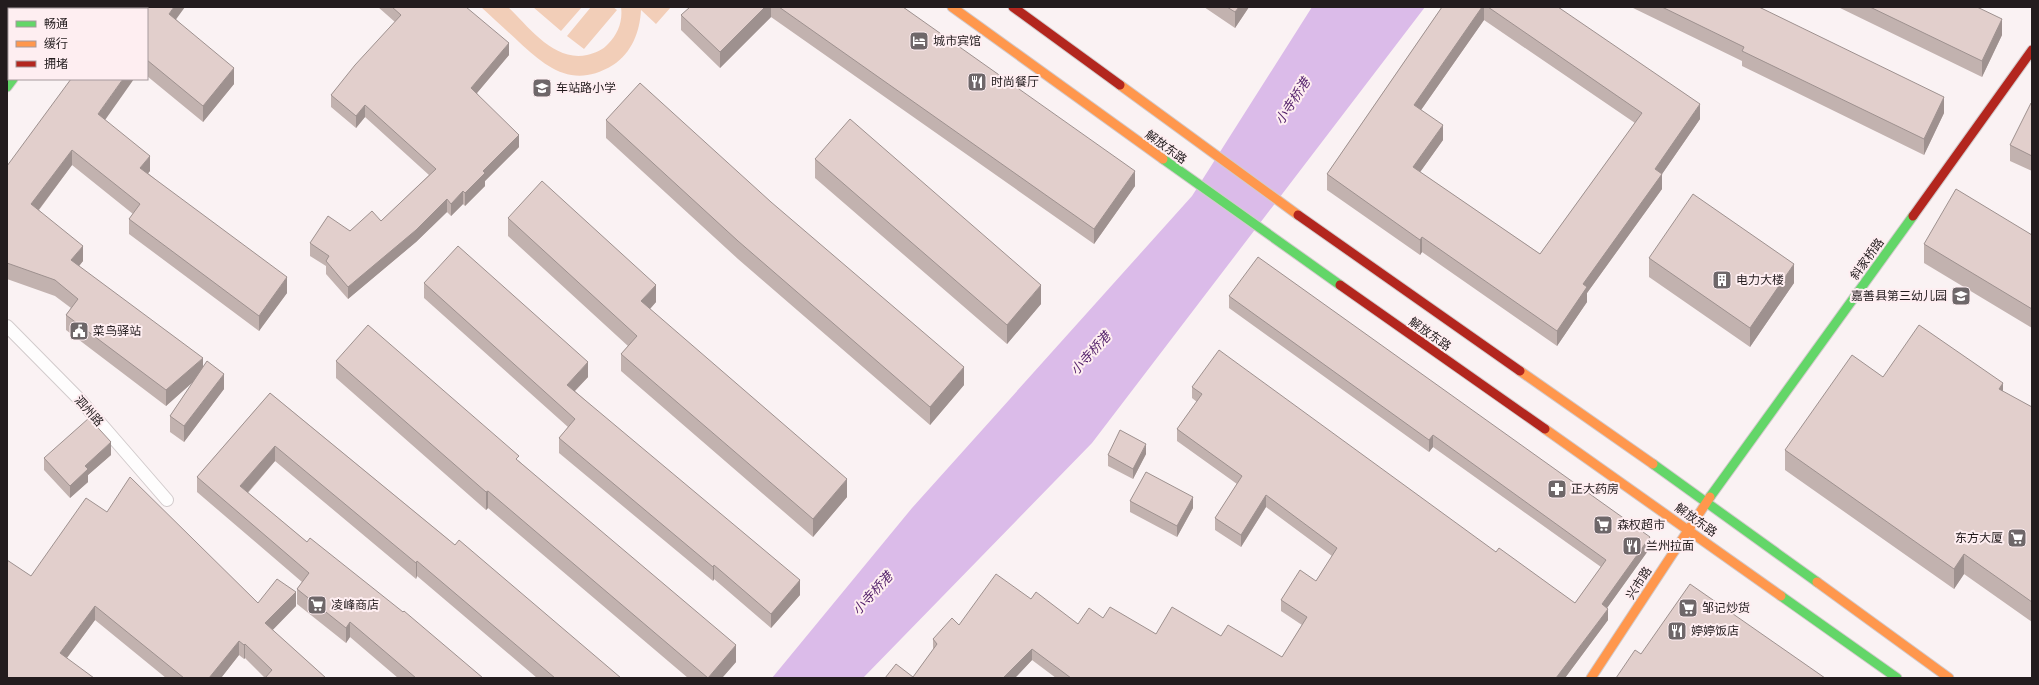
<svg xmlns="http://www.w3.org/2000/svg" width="2039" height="685" font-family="'IBM Plex Sans','Noto Sans SC',sans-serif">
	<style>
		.green { fill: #f2ceb8 }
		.water { fill: #dbbbe9 }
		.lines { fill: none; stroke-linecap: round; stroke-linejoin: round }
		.lane-casing { stroke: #d2cbcc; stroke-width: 14 }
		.fast-casing { stroke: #d2cbcc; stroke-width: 11 }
		.slow-casing { stroke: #d2cbcc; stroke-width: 11 }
		.jam-casing { stroke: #d2cbcc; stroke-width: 11 }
		.lane { stroke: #fefdfd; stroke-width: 12 }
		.fast { stroke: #63d668; stroke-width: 9 }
		.slow { stroke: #ff974d; stroke-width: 9 }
		.jam { stroke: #b3261e; stroke-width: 9 }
		.wall { fill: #c2b2af; fill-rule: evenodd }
		.shaded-wall { fill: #9e918f }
		.building { fill: #e2cfcc; stroke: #9e918f }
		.labels { text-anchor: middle; stroke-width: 4; stroke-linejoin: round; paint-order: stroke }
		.poi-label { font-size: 12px; fill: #231c1e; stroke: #feeef1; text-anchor: start }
		.street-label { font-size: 12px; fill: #231c1e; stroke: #feeef1 }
		.water-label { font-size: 13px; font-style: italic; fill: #511e69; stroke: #feeef1 }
	</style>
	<rect width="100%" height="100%" fill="#faf2f3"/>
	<path class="green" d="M 481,7 L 508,7 C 529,27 554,62 587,55 C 595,53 603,50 608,44 C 618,34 623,21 621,7 L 671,7 L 656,24 L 641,10 C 640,31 632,53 613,65 C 574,89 548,69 519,42 C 506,30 494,19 481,7 Z
		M 533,7 L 582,7 L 561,31 Z
		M 591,7 L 613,7 L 617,10 L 584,49 L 567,36 Z"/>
	<path class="water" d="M 1312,7 L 1425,7 L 1092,443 L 863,678 L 772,678 L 912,508 L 1192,196 Z"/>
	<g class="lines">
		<g class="lane-casing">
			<path id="lane" d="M 7,326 L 82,402 L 167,500"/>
		</g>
		<g class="fast-casing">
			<path id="fast" d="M 7,87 L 13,79
				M 1163,159 L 1340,285
				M 1653,464 L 1817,582
				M 1710,497 L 1913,216
				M 1781,596 L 1897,678"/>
		</g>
		<g class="slow-casing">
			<path id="slow" d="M 952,7 L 1163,159
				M 66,9 L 67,7
				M 1120,85 L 1298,215
				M 1520,371 L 1653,464
				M 1545,429 L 1781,596
				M 1817,582 L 1949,678
				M 1591,678 L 1710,497"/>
		</g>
		<g class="jam-casing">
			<path id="jam" d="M 1013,7 L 1120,85
				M 1298,215 L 1520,371
				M 1913,216 L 2032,50
				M 1340,285 L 1545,429"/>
		</g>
		<use href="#lane" class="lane"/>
		<use href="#fast" class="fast"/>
		<use href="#slow" class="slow"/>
		<use href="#jam" class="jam"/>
	</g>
	<path class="wall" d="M 378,7 L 466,7 L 509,55 L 477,93 L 519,147 L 485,181 L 485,186 L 465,206 L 463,204 L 451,216 L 447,212 L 416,242 L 348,299 L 326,274 L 326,266 L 310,256 L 310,243 L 381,221 L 429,175 L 365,117 L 356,128 L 331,107 L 331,95 L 395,22 Z
		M 690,7 L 903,7 L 1135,186 L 1094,244 L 771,17 L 720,68 L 681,30 L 681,15 Z
		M 1204,7 L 1249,7 L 1235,28 Z
		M 1442,7 L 1558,7 L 1700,119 L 1662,174 L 1662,189 L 1587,293 L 1587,302 L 1557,346 L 1422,252 L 1420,255 L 1327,190 L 1327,174 ZM 1484,20 L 1635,123 L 1540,254 L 1420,172 L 1443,140 L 1421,110 Z
		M 1631,7 L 1759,7 L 1944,113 L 1924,155 L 1742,66 L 1742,61 Z
		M 1838,7 L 1977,7 L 2002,35 L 1982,77 Z
		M 147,9 L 176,19 L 234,84 L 203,122 L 147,76 Z
		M 2032,104 L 2032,171 L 2010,161 L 2010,145 Z
		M 105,120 L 150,171 L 148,173 L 287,293 L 259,331 L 129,234 L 129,219 L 133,214 L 72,165 L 39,210 L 83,261 L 79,266 L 203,368 L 224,389 L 184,442 L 170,432 L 170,416 L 193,382 L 166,406 L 66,330 L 66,315 L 71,308 L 55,296 L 7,279 L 7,166 Z
		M 606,120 L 964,385 L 930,425 L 738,259 L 606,138 Z
		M 815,159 L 1041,304 L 1007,344 L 815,178 Z
		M 508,218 L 656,302 L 650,309 L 847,497 L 813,537 L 621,371 L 621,354 L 628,346 L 508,236 Z
		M 2032,235 L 2032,328 L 1924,263 L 1924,244 Z
		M 1649,258 L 1794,283 L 1750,347 L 1649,277 Z
		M 424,283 L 588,377 L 575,391 L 800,595 L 771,628 L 714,579 L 713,581 L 559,453 L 559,438 L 568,427 L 424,298 Z
		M 1229,296 L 1650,548 L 1607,608 L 1608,620 L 1565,678 L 1056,678 L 1032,660 L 1015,678 L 885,678 L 913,677 L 933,650 L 933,639 L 959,625 L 1031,599 L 1078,624 L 1103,618 L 1156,634 L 1221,636 L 1282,657 L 1302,625 L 1281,611 L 1281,600 L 1316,581 L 1332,556 L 1266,507 L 1241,547 L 1215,530 L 1215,518 L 1237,484 L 1177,441 L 1177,429 L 1197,402 L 1192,398 L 1192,387 L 1496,552 L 1575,603 L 1601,567 L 1433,447 L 1429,452 L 1229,308 Z
		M 336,361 L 519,461 L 736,662 L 722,678 L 688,678 L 488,508 L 486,510 L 336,378 Z
		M 1883,377 L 2003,392 L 2032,407 L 2032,622 L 1964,574 L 1954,589 L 1785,470 L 1785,450 Z
		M 270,393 L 455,545 L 621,678 L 537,678 L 417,576 L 416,579 L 275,461 L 248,493 L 307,542 L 483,678 L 398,678 L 350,637 L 346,643 L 297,604 L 297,589 L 302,582 L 197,492 L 197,477 Z
		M 1146,454 L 1133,479 L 1108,466 L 1108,455 Z
		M 111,455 L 88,475 L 88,482 L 70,498 L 44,470 L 44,458 Z
		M 1130,501 L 1193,508 L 1177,537 L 1130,512 Z
		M 107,512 L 258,603 L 296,606 L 272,630 L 326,678 L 265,678 L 245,658 L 244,659 L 239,655 L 221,678 L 166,678 L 95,620 L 67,658 L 7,678 L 31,576 Z"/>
	<path class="shaded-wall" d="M 174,7 L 185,7 L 169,29 L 169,14 Z
		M 765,7 L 771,7 L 771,17 L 720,68 L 720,52 Z
		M 1239,7 L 1249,7 L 1235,28 L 1235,12 Z
		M 1482,7 L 1484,7 L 1484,20 L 1414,120 L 1414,105 Z
		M 2002,19 L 2002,35 L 1982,77 L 1982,61 Z
		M 509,43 L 509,55 L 471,100 L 471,88 Z
		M 234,68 L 234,84 L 203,122 L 203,106 Z
		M 123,79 L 134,79 L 98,130 L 98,114 Z
		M 1944,97 L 1944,113 L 1924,155 L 1924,139 Z
		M 1700,104 L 1700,119 L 1660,177 L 1662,174 L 1662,189 L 1587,293 L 1587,302 L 1557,346 L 1557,331 L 1583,284 L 1655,169 Z
		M 365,105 L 365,117 L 356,128 L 356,116 Z
		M 1443,125 L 1443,140 L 1413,182 L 1413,167 Z
		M 519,135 L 519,147 L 485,181 L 485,186 L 465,206 L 465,193 L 483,171 Z
		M 72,150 L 72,165 L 31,220 L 31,204 Z
		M 150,156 L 150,171 L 140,183 L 140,168 Z
		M 1135,171 L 1135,186 L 1094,244 L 1094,229 Z
		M 463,191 L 463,204 L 451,216 L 451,204 Z
		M 447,199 L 447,212 L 416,242 L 348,299 L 348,287 Z
		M 1422,237 L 1422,252 L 1420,255 L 1420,240 Z
		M 83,246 L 83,261 L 71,276 L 71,260 Z
		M 1794,264 L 1794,283 L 1750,347 L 1750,328 Z
		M 287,277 L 287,293 L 259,331 L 259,316 Z
		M 656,285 L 656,302 L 641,319 L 641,301 Z
		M 1041,285 L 1041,304 L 1007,344 L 1007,325 Z
		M 203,358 L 203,373 L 166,406 L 166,390 Z
		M 588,362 L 588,377 L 567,399 L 567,385 Z
		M 964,367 L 964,385 L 930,425 L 930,407 Z
		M 224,374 L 224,389 L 184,442 L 184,426 Z
		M 2003,383 L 2003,403 L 1999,389 Z
		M 1433,435 L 1433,447 L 1429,452 L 1429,440 Z
		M 111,442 L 111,455 L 88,475 L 88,482 L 70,498 L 70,486 L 85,466 Z
		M 1146,444 L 1146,454 L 1133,479 L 1133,469 Z
		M 275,446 L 275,461 L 240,501 L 240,486 Z
		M 847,479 L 847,497 L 813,537 L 813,519 Z
		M 488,491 L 488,508 L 486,510 L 486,492 Z
		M 1266,495 L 1266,507 L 1241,547 L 1241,535 Z
		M 1193,497 L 1193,508 L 1177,537 L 1177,526 Z
		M 1650,537 L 1650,548 L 1602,615 L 1602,604 Z
		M 1964,554 L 1964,574 L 1954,589 L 1954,569 Z
		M 417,561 L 417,576 L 416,579 L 416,563 Z
		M 714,565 L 714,579 L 713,581 L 713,567 Z
		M 800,580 L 800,595 L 771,628 L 771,614 Z
		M 296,592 L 296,606 L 265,638 L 265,623 Z
		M 95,606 L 95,620 L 60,667 L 60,653 Z
		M 1608,609 L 1608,620 L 1565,678 L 1556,678 Z
		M 350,622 L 350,637 L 346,643 L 346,628 Z
		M 239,641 L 239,655 L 221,678 L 209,678 Z
		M 245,644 L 245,658 L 244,659 L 244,645 Z
		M 736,645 L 736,662 L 722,678 L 708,678 Z
		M 1032,649 L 1032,660 L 1015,678 L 1003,678 Z"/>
	<path class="building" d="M 124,7 L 174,7 L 169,14 L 234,68 L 203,106 L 147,60 L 147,9 L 123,9 Z
		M 392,7 L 466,7 L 509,43 L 471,88 L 519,135 L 483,171 L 485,173 L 465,193 L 463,191 L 451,204 L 447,199 L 416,230 L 348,287 L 326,261 L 329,256 L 310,243 L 328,216 L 350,231 L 372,211 L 381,221 L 436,169 L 365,105 L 356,116 L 331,95 L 355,65 L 401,15 Z
		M 690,7 L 765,7 L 720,52 L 681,15 Z
		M 779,7 L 903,7 L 1135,171 L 1094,229 Z
		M 1227,7 L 1239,7 L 1235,12 Z
		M 1442,7 L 1482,7 L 1414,105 L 1443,125 L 1413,167 L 1540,254 L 1642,113 L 1488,7 L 1558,7 L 1700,104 L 1655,169 L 1662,174 L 1583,284 L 1587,287 L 1557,331 L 1422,237 L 1420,240 L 1327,174 Z
		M 1662,7 L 1759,7 L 1944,97 L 1924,139 L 1742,51 L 1744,47 Z
		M 1870,7 L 1977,7 L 2002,19 L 1982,61 Z
		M 71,79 L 123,79 L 98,114 L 150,156 L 140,168 L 287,277 L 259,316 L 129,219 L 140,204 L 72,150 L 31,204 L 83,246 L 71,260 L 203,358 L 166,390 L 66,315 L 78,299 L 55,280 L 7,263 L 7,166 Z
		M 640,83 L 771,202 L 964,367 L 930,407 L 738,241 L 606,120 Z
		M 2031,103 L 2032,104 L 2032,156 L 2010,145 Z
		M 850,119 L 1041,285 L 1007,325 L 815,159 Z
		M 542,181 L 656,285 L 641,301 L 847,479 L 813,519 L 621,354 L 637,336 L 508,218 Z
		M 1956,189 L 2032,235 L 2032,309 L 1924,244 Z
		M 1693,194 L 1794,264 L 1750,328 L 1649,258 Z
		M 458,246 L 588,362 L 567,385 L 800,580 L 771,614 L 714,565 L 713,567 L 559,438 L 575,419 L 424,283 Z
		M 1258,257 L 1650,537 L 1602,604 L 1608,609 L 1556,678 L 1071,678 L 1032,649 L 1003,678 L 885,678 L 896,664 L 913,677 L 937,644 L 933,639 L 952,618 L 959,625 L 996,574 L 1031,599 L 1036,592 L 1078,624 L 1089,608 L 1103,618 L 1110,607 L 1156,634 L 1172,607 L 1221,636 L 1228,625 L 1282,657 L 1307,617 L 1281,600 L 1300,570 L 1316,581 L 1337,548 L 1266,495 L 1241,535 L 1215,518 L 1242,476 L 1177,429 L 1202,394 L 1192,387 L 1219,350 L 1496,552 L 1499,548 L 1575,603 L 1606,560 L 1433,435 L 1429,440 L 1229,296 Z
		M 368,325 L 519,456 L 516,459 L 736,645 L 708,678 L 488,491 L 486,492 L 336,361 Z
		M 1919,325 L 2003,383 L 1999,389 L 2032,407 L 2032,602 L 1964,554 L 1954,569 L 1785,450 L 1852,355 L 1883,377 Z
		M 207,361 L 224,374 L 184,426 L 170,416 Z
		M 270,393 L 455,545 L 459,540 L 621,678 L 555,678 L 417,561 L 416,563 L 275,446 L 240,486 L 307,542 L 310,538 L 403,612 L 404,611 L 483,678 L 416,678 L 350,622 L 346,628 L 297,589 L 309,573 L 197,477 Z
		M 89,418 L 111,442 L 85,466 L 88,469 L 70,486 L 44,458 Z
		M 1120,430 L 1146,444 L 1133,469 L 1108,455 Z
		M 1146,472 L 1193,497 L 1177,526 L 1130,501 Z
		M 130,477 L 258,603 L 277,579 L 296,592 L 265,623 L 326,678 L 265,678 L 272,670 L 245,644 L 244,645 L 239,641 L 209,678 L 184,678 L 95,606 L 60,653 L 94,678 L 7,678 L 7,560 L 31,576 L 86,498 L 107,512 Z
		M 1690,584 L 1825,678 L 1616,678 L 1635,650 L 1641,654 Z"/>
	<defs>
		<g id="hotel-square" transform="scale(1)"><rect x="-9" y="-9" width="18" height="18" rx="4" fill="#6e6769" stroke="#feeef1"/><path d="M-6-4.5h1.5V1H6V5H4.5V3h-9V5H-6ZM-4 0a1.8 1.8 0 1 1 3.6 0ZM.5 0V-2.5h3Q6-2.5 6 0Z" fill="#fff"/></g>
		<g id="restaurant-square" transform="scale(1)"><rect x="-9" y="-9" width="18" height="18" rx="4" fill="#6e6769" stroke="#feeef1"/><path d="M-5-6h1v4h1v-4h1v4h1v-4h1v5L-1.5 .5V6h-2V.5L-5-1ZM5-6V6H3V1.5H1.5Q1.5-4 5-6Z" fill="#fff"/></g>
		<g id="school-square" transform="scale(1)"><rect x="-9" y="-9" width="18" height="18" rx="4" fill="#6e6769" stroke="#feeef1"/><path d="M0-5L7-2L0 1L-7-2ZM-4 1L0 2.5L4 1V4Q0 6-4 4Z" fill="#fff"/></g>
		<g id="building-square" transform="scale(1)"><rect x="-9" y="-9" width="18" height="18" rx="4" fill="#6e6769" stroke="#feeef1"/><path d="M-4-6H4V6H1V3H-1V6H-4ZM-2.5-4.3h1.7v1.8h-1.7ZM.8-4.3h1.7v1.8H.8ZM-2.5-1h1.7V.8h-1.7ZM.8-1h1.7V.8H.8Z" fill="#fff"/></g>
		<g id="civic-square" transform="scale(1)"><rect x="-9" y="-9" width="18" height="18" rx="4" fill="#6e6769" stroke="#feeef1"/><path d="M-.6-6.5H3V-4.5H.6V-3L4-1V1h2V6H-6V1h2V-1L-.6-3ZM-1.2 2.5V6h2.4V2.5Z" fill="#fff"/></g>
		<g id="pharmacy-square" transform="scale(1)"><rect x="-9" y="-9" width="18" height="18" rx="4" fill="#6e6769" stroke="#feeef1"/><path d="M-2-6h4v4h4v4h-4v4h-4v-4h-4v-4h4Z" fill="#fff"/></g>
		<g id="supermarket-square" transform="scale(1)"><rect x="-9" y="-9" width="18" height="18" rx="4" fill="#6e6769" stroke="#feeef1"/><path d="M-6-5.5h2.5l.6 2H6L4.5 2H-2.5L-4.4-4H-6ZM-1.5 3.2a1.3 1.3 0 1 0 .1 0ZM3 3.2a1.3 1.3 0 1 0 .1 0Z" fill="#fff"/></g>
	</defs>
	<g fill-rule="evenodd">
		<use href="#hotel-square" x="919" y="41"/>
		<use href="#restaurant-square" x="977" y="82"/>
		<use href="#school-square" x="542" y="88"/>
		<use href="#building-square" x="1722" y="280"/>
		<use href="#school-square" x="1961" y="296"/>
		<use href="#civic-square" x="79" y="331"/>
		<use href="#pharmacy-square" x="1557" y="489"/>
		<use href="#supermarket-square" x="1603" y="525"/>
		<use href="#supermarket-square" x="2017" y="538"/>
		<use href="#restaurant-square" x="1632" y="546"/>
		<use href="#supermarket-square" x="317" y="605"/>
		<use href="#supermarket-square" x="1688" y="608"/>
		<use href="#restaurant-square" x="1677" y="631"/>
	</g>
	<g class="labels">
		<g class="poi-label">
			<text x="933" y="45">城市宾馆</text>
			<text x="991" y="86">时尚餐厅</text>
			<text x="556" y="92">车站路小学</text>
			<text x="1736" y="284">电力大楼</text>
			<text x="1947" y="300" text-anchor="end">嘉善县第三幼儿园</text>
			<text x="93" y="335">菜鸟驿站</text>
			<text x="1571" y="493">正大药房</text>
			<text x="1617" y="529">森权超市</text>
			<text x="2003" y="542" text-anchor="end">东方大厦</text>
			<text x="1646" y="550">兰州拉面</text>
			<text x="331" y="609">凌峰商店</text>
			<text x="1702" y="612">邹记炒货</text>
			<text x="1691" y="635">婷婷饭店</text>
		</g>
		<g class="street-label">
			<text transform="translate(1166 147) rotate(36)" y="4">解放东路</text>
			<text transform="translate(1867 259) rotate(-54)" y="4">斜家桥路</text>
			<text transform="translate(1430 334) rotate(35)" y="4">解放东路</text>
			<text transform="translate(89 411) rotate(48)" y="4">泗州路</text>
			<text transform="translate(1696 520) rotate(35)" y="4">解放东路</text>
			<text transform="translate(1639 583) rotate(-57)" y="4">兴市路</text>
		</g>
		<g class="water-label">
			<text transform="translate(1292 101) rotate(-57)" y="5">小寺桥港</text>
			<text transform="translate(1090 353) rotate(-48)" y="5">小寺桥港</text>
			<text transform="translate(872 593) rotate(-48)" y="5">小寺桥港</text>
		</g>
	</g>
	<rect width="2039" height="685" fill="none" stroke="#231c1e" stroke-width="16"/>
	<rect x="8" y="8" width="140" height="72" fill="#feeef1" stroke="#a69a9d"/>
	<rect x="16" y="21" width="20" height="6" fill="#63d668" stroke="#a69a9d"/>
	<text x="44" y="28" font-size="12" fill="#231c1e">畅通</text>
	<rect x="16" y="41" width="20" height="6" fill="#ff974d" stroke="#a69a9d"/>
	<text x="44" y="48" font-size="12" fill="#231c1e">缓行</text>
	<rect x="16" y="61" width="20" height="6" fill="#b3261e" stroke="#a69a9d"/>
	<text x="44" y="68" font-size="12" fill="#231c1e">拥堵</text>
</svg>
